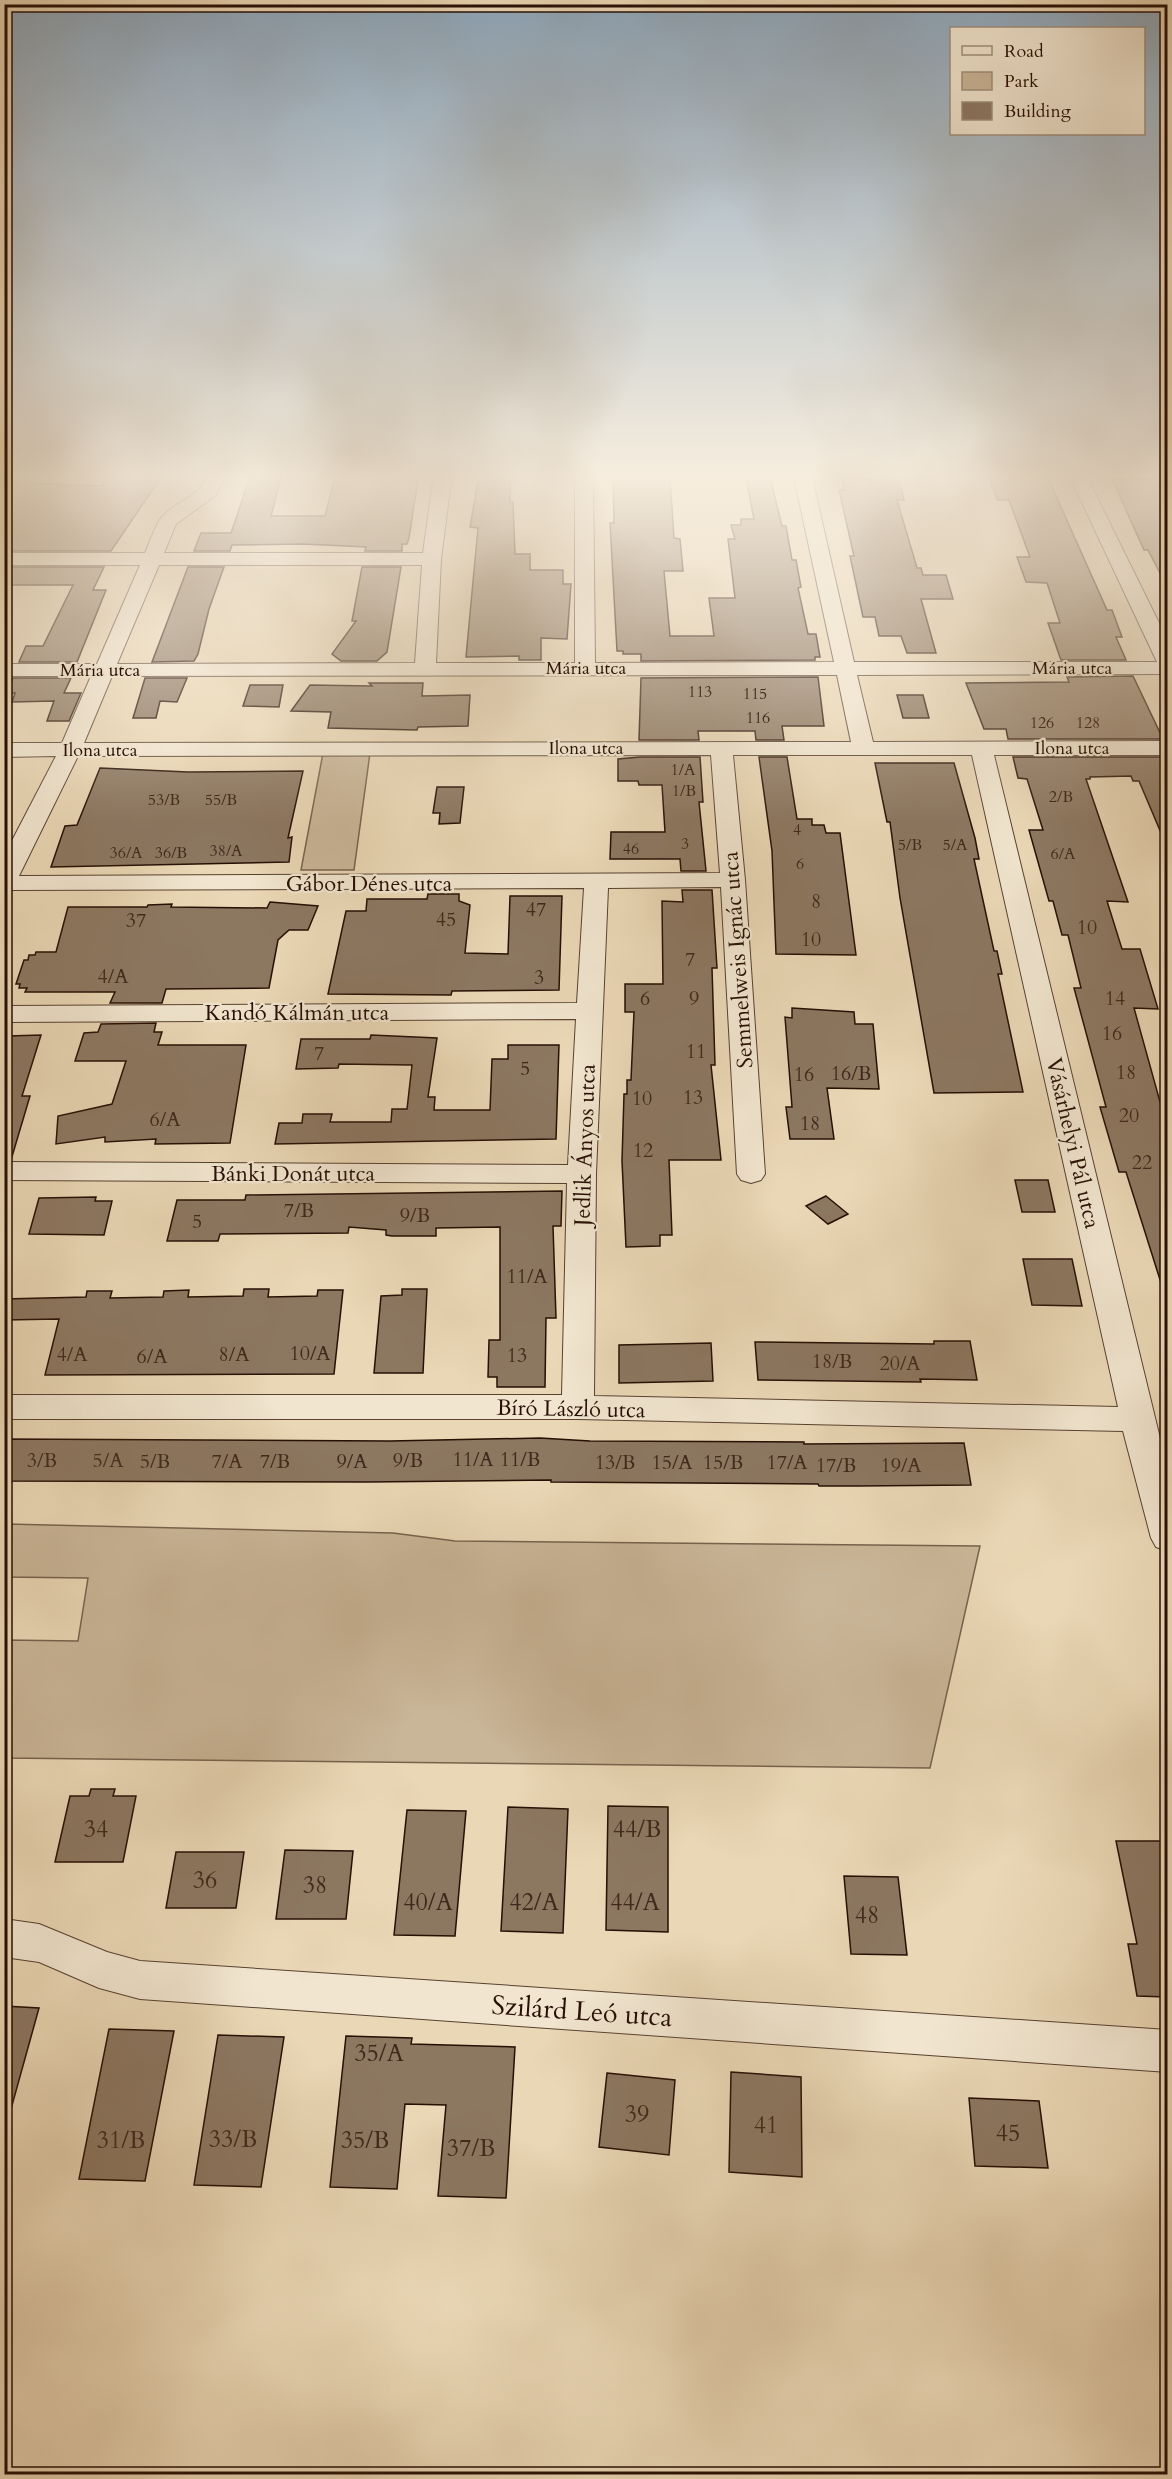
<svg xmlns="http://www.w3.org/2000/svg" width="1172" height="2479" font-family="Cardo,serif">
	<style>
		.green { fill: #c9b597; stroke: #78624e; stroke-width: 1.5 }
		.building { fill: #8c7761; stroke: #270f05; stroke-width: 1.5 }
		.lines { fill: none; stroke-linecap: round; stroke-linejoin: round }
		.minor-casing { stroke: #584131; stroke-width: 2 }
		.minor { fill: #f1e5cf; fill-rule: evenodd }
		.labels { text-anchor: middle; stroke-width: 4.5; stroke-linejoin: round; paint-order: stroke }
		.far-number-label { font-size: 16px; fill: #40291c }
		.far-street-label { font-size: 18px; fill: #270f05; stroke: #f1e5cf }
		.number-label { font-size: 20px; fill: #40291c }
		.street-label { font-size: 22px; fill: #270f05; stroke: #f1e5cf }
		.near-number-label { font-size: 24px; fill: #40291c }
		.near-street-label { font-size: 27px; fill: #270f05; stroke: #f1e5cf }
	</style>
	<rect width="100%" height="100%" fill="#ead7b5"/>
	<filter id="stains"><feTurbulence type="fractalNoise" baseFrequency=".00333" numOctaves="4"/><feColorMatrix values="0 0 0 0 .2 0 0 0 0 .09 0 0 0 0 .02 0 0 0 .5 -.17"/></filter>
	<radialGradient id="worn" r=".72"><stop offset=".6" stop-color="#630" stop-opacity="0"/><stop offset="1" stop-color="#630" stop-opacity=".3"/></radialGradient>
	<path class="green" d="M 323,753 L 370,753 L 354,870 L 301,870 Z
		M 5,1524 L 393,1533 L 455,1541 L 980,1546 L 930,1768 L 5,1758 L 5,1640 L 78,1641 L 88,1578 L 5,1577 Z"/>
	<path class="building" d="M 336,473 L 419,473 L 409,538 L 407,544 L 402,544 L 402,551 L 365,551 L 366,547 L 303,544 L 232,545 L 230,551 L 194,551 L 201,533 L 231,533 L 251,474 L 282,474 L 271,516 L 325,516 Z
		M 613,473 L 666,473 L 666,478 L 670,478 L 674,538 L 680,539 L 683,571 L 664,571 L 670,636 L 714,636 L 709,598 L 735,598 L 728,539 L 735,539 L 731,525 L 741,525 L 741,519 L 754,519 L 745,473 L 769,473 L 782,526 L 786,526 L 792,560 L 796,560 L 801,587 L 798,588 L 808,634 L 816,634 L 820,657 L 815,657 L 815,660 L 641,661 L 641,654 L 623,654 L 623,651 L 617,651 L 610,523 L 614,523 Z
		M 841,474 L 898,477 L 904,500 L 897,500 L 917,568 L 921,568 L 923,575 L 946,575 L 953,599 L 921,599 L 936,653 L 907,653 L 901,636 L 879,636 L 875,617 L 863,617 L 850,556 L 854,556 L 839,490 L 844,490 Z
		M 988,474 L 1044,474 L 1048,478 L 1107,610 L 1112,610 L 1122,637 L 1116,637 L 1126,660 L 1061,660 L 1048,623 L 1060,623 L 1047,583 L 1026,582 L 1017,557 L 1030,557 L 1009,500 L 997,500 Z
		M 107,475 L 162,476 L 111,551 L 4,551 L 4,482 L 102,486 Z
		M 479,475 L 511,475 L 510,492 L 510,502 L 513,502 L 515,554 L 530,554 L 530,570 L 563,570 L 563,584 L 571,584 L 567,639 L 541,638 L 541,660 L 519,660 L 519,656 L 466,657 L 478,528 L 470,527 Z
		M 1112,479 L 1167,479 L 1167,587 L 1148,550 L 1144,550 Z
		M 4,567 L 104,567 L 93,590 L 106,590 L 77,662 L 19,662 L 26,646 L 43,646 L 73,585 L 4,585 Z
		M 188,567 L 224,567 L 209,609 L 198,654 L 194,661 L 152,662 Z
		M 362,567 L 401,567 L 387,652 L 377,661 L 341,661 L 332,654 L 356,621 L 352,621 Z
		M 1133,676 L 1163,739 L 1008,739 L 1006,729 L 984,729 L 966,683 L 1069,682 L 1067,677 Z
		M 818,677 L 824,726 L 782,726 L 784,740 L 756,740 L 755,731 L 698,731 L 699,740 L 639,740 L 641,678 Z
		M 13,678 L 71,678 L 64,693 L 81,693 L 69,721 L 47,721 L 54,701 L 12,702 L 15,693 L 7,693 Z
		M 145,678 L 187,678 L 177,702 L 160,701 L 156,718 L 133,718 Z
		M 369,683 L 423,683 L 422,696 L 470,695 L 468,726 L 418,727 L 417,730 L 328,728 L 331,712 L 291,711 L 310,685 L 372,686 Z
		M 250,685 L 283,685 L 279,707 L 243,706 Z
		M 897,695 L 923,695 L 929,718 L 903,718 Z
		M 640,757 L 700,757 L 703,802 L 699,802 L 706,871 L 681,871 L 680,859 L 610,859 L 611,832 L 665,832 L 662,785 L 639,785 L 638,781 L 618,781 L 618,759 Z
		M 759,757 L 787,757 L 797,819 L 812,819 L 812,825 L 824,825 L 826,833 L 840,833 L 856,955 L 776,954 L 772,851 Z
		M 1013,757 L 1167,757 L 1167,847 L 1139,781 L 1133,781 L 1131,776 L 1090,777 L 1090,779 L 1086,779 L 1128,902 L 1107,901 L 1122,949 L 1140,949 L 1158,1009 L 1134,1008 L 1167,1127 L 1167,1285 L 1162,1286 L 1126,1172 L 1119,1172 L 1100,1107 L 1106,1107 L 1074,988 L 1081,988 L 1068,935 L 1062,935 L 1053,901 L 1049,901 L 1029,830 L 1043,830 L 1027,779 L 1018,778 Z
		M 875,763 L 954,763 L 975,838 L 979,859 L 974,859 L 994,951 L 997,951 L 1002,974 L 998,974 L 1023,1092 L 934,1093 L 900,898 L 890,822 L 887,822 Z
		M 100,768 L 188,772 L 303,771 L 288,838 L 292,837 L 289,862 L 51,867 L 65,826 L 77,825 Z
		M 437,787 L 464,787 L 460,823 L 439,824 L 440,813 L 433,813 Z
		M 682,890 L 712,890 L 717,968 L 712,968 L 715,1065 L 711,1065 L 721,1160 L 669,1160 L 672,1235 L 660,1235 L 660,1246 L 626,1247 L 622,1161 L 624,1094 L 627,1094 L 627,1080 L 631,1080 L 634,1012 L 625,1012 L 625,984 L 663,984 L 662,901 L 683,902 Z
		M 428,894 L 459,894 L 459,901 L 470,905 L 465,953 L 508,954 L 510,896 L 562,896 L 559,990 L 452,991 L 451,995 L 328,994 L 346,911 L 366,911 L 367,899 L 427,899 Z
		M 270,902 L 318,906 L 308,930 L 289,930 L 278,940 L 269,988 L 166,989 L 162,1003 L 110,1003 L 115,992 L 25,992 L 27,988 L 19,988 L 20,984 L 16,984 L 24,960 L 28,960 L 29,955 L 35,955 L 36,952 L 56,952 L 68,907 L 147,907 L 148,905 L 172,904 L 171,907 L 267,908 Z
		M 792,1008 L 854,1012 L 855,1024 L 873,1024 L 879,1089 L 827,1088 L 834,1139 L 790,1139 L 786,1107 L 792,1107 L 785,1017 L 792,1018 Z
		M 156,1023 L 154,1032 L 162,1032 L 158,1045 L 246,1045 L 230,1143 L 155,1144 L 156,1139 L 105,1142 L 105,1137 L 56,1144 L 58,1116 L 112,1104 L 126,1061 L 75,1061 L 84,1033 L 98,1032 L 101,1024 Z
		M 41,1035 L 22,1096 L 30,1096 L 11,1160 L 4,1160 L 4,1046 L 8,1036 Z
		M 371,1035 L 437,1038 L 428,1097 L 435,1097 L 434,1110 L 490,1110 L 492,1059 L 508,1059 L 508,1045 L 559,1045 L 556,1139 L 275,1144 L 279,1123 L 302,1123 L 303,1114 L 332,1114 L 330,1122 L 391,1122 L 392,1109 L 407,1109 L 412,1065 L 339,1064 L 338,1068 L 296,1069 L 301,1039 L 370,1039 Z
		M 1015,1180 L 1048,1180 L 1055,1212 L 1022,1212 Z
		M 562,1191 L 561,1226 L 553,1226 L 556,1318 L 546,1318 L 545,1387 L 497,1387 L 497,1377 L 488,1377 L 489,1340 L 500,1340 L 500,1227 L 436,1228 L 436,1236 L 392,1236 L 386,1235 L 386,1230 L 349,1227 L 348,1233 L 220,1234 L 218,1241 L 167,1241 L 177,1200 L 245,1200 L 246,1195 Z
		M 826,1196 L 848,1214 L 828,1224 L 806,1206 Z
		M 96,1197 L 95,1201 L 112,1201 L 104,1235 L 29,1234 L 39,1198 Z
		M 1023,1259 L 1072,1259 L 1082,1306 L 1032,1305 Z
		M 244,1289 L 269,1289 L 268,1297 L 317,1296 L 318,1290 L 343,1290 L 334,1374 L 45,1375 L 59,1319 L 4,1320 L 4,1299 L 86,1297 L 87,1291 L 112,1291 L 110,1298 L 163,1297 L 164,1291 L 189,1290 L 188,1297 L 243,1296 Z
		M 402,1289 L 427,1289 L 423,1373 L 374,1373 L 381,1296 L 402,1295 Z
		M 934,1341 L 970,1341 L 977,1380 L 920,1379 L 921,1382 L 758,1380 L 755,1342 L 934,1344 Z
		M 711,1343 L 713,1381 L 619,1383 L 619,1345 Z
		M 540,1438 L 590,1441 L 804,1442 L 804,1444 L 964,1443 L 971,1485 L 857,1486 L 819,1486 L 818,1484 L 551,1482 L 551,1480 L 368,1482 L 4,1481 L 4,1439 L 390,1441 Z
		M 91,1789 L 115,1789 L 113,1796 L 136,1796 L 123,1862 L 55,1862 L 70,1796 L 89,1796 Z
		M 608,1806 L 668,1807 L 668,1932 L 606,1930 Z
		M 508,1807 L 568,1809 L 563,1933 L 501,1931 Z
		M 407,1810 L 466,1811 L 455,1936 L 394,1935 Z
		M 1116,1841 L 1167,1841 L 1167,1997 L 1137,1996 L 1128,1944 L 1137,1944 Z
		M 285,1850 L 353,1851 L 346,1919 L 276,1919 Z
		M 176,1852 L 244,1852 L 236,1908 L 166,1908 Z
		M 844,1876 L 898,1877 L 907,1955 L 851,1954 Z
		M 4,2006 L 39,2008 L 11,2109 L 4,2108 Z
		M 109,2029 L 174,2031 L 145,2181 L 79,2179 Z
		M 218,2035 L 284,2037 L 261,2187 L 194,2185 Z
		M 346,2036 L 412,2038 L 411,2044 L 515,2047 L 506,2198 L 438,2196 L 446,2105 L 405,2104 L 397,2189 L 330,2187 Z
		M 731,2072 L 801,2077 L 802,2177 L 729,2172 Z
		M 607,2073 L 675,2080 L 669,2155 L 599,2147 Z
		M 969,2098 L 1039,2101 L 1048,2168 L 975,2166 Z"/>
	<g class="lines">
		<g class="minor-casing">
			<path id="minor" d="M 209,473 L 227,473 L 216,495 L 176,524 L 164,553 L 423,553 L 434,473 L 452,473 L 441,559 L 436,663 L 575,663 L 575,473 L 593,473 L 595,663 L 834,662 L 793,473 L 811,473 L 854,662 L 1157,662 L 1068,473 L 1085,473 L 1168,641 L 1168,674 L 857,675 L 873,742 L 1168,741 L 1168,755 L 994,755 L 1168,1471 L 1168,1551 L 1156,1547 L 1151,1538 L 1123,1431 L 578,1419 L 4,1419 L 4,1395 L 562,1395 L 567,1183 L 4,1180 L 4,1162 L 568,1165 L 576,1019 L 4,1022 L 4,1006 L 577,1003 L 584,888 L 4,890 L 4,856 L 56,756 L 4,757 L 4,743 L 62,743 L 91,676 L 4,676 L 4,664 L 97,664 L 140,565 L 4,565 L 4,553 L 145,553 C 150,542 154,528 161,518 C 176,500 201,498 209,473 ZM 159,565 L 422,565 L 415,663 L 117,664 ZM 837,675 L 851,742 L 84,743 L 112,676 ZM 711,755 L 720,873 L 19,876 L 78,756 ZM 733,755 L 972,755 L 1118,1407 L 594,1396 L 596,1174 L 608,888 L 721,887 L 737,1174 L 741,1180 L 751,1183 L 761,1180 L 765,1174 L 745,880 Z
				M 4,1919 L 39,1924 L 107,1952 L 140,1961 L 1168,2030 L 1168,2072 L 140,1999 L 99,1988 L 39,1962 L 4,1957 Z"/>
		</g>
		<use href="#minor" class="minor"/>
	</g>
	<linearGradient id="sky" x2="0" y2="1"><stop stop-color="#8ea7bc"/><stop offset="0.58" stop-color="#f6edde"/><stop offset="1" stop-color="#f6edde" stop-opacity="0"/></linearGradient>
	<rect width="1172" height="821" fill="url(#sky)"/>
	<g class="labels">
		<g class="far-number-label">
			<text x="700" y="697">113</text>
			<text x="755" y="699">115</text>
			<text x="758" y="723">116</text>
			<text x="1042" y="728">126</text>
			<text x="1088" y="728">128</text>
			<text x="683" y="775">1/A</text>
			<text x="684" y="796">1/B</text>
			<text x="1061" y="802">2/B</text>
			<text x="164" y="805">53/B</text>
			<text x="221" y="805">55/B</text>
			<text x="797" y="835">4</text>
			<text x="685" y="849">3</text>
			<text x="910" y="850">5/B</text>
			<text x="955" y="850">5/A</text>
			<text x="631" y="854">46</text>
			<text x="226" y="856">38/A</text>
			<text x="126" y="858">36/A</text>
			<text x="171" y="858">36/B</text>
			<text x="1063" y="859">6/A</text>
			<text x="800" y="869">6</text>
		</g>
		<g class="far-street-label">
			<text x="586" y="674">Mária utca</text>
			<text x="1072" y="674">Mária utca</text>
			<text x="100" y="676">Mária utca</text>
			<text x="586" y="754">Ilona utca</text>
			<text x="1072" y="754">Ilona utca</text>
			<text x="100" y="756">Ilona utca</text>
		</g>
		<g class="number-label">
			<text x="816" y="908">8</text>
			<text x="536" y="916">47</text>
			<text x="446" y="926">45</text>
			<text x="136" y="927">37</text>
			<text x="1087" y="934">10</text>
			<text x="811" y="946">10</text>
			<text x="690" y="966">7</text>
			<text x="113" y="983">4/A</text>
			<text x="539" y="984">3</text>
			<text x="645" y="1005">6</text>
			<text x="694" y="1005">9</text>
			<text x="1115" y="1005">14</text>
			<text x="1112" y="1040">16</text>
			<text x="696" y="1058">11</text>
			<text x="319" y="1060">7</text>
			<text x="525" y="1075">5</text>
			<text x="1126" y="1079">18</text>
			<text x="851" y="1080">16/B</text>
			<text x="804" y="1081">16</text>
			<text x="693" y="1104">13</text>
			<text x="642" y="1105">10</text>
			<text x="1129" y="1122">20</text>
			<text x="165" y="1126">6/A</text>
			<text x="810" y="1130">18</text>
			<text x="643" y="1157">12</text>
			<text x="1142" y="1169">22</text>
			<text x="299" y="1217">7/B</text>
			<text x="415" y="1222">9/B</text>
			<text x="197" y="1228">5</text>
			<text x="527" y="1283">11/A</text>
			<text x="310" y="1360">10/A</text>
			<text x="72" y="1361">4/A</text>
			<text x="234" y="1361">8/A</text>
			<text x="517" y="1362">13</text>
			<text x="152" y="1363">6/A</text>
			<text x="832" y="1368">18/B</text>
			<text x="900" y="1370">20/A</text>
			<text x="473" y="1466">11/A</text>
			<text x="520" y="1466">11/B</text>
			<text x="42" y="1467">3/B</text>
			<text x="108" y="1467">5/A</text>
			<text x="408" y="1467">9/B</text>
			<text x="155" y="1468">5/B</text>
			<text x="227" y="1468">7/A</text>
			<text x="275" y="1468">7/B</text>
			<text x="352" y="1468">9/A</text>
			<text x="615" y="1469">13/B</text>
			<text x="672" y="1469">15/A</text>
			<text x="723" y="1469">15/B</text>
			<text x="787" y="1469">17/A</text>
			<text x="836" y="1472">17/B</text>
			<text x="901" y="1472">19/A</text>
		</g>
		<g class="street-label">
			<text x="369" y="891">Gábor Dénes utca</text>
			<text transform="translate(737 960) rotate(-94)" y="8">Semmelweis Ignác utca</text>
			<text x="297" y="1020">Kandó Kálmán utca</text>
			<text transform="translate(1074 1143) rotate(77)" y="8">Vásárhelyi Pál utca</text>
			<text transform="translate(584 1145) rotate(-88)" y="8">Jedlik Ányos utca</text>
			<text x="293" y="1181">Bánki Donát utca</text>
			<text transform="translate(571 1408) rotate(1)" y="8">Bíró László utca</text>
		</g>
		<g class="near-number-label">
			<text x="96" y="1837">34</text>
			<text x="637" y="1837">44/B</text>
			<text x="205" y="1888">36</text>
			<text x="315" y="1893">38</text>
			<text x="428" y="1910">40/A</text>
			<text x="534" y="1910">42/A</text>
			<text x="635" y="1910">44/A</text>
			<text x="867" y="1923">48</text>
			<text x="379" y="2061">35/A</text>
			<text x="637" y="2122">39</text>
			<text x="766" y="2133">41</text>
			<text x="1008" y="2141">45</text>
			<text x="233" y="2147">33/B</text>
			<text x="121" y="2148">31/B</text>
			<text x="365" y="2148">35/B</text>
			<text x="471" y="2156">37/B</text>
		</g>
		<g class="near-street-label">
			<text transform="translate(582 2011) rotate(4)" y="9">Szilárd Leó utca</text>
		</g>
	</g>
	<rect width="1172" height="2479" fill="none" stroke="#ead7b5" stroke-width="24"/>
	<rect x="6" y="6" width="1160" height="2467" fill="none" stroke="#270f05" stroke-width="3"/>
	<rect x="12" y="12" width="1148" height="2455" fill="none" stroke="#270f05" stroke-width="1.5"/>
	<rect x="950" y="27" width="195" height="108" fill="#f1e5cf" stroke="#a08f7e" stroke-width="1.5"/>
	<rect x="962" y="46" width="30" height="9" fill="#f1e5cf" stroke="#a08f7e" stroke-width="1.5"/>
	<text x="1004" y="57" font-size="18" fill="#270f05">Road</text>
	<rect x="962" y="72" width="30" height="18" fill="#c9b597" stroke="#a08f7e" stroke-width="1.5"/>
	<text x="1004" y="87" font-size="18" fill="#270f05">Park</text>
	<rect x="962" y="102" width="30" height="18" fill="#8c7761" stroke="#a08f7e" stroke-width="1.5"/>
	<text x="1004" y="117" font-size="18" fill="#270f05">Building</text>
	<rect width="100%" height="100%" filter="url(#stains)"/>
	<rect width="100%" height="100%" fill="url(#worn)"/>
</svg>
